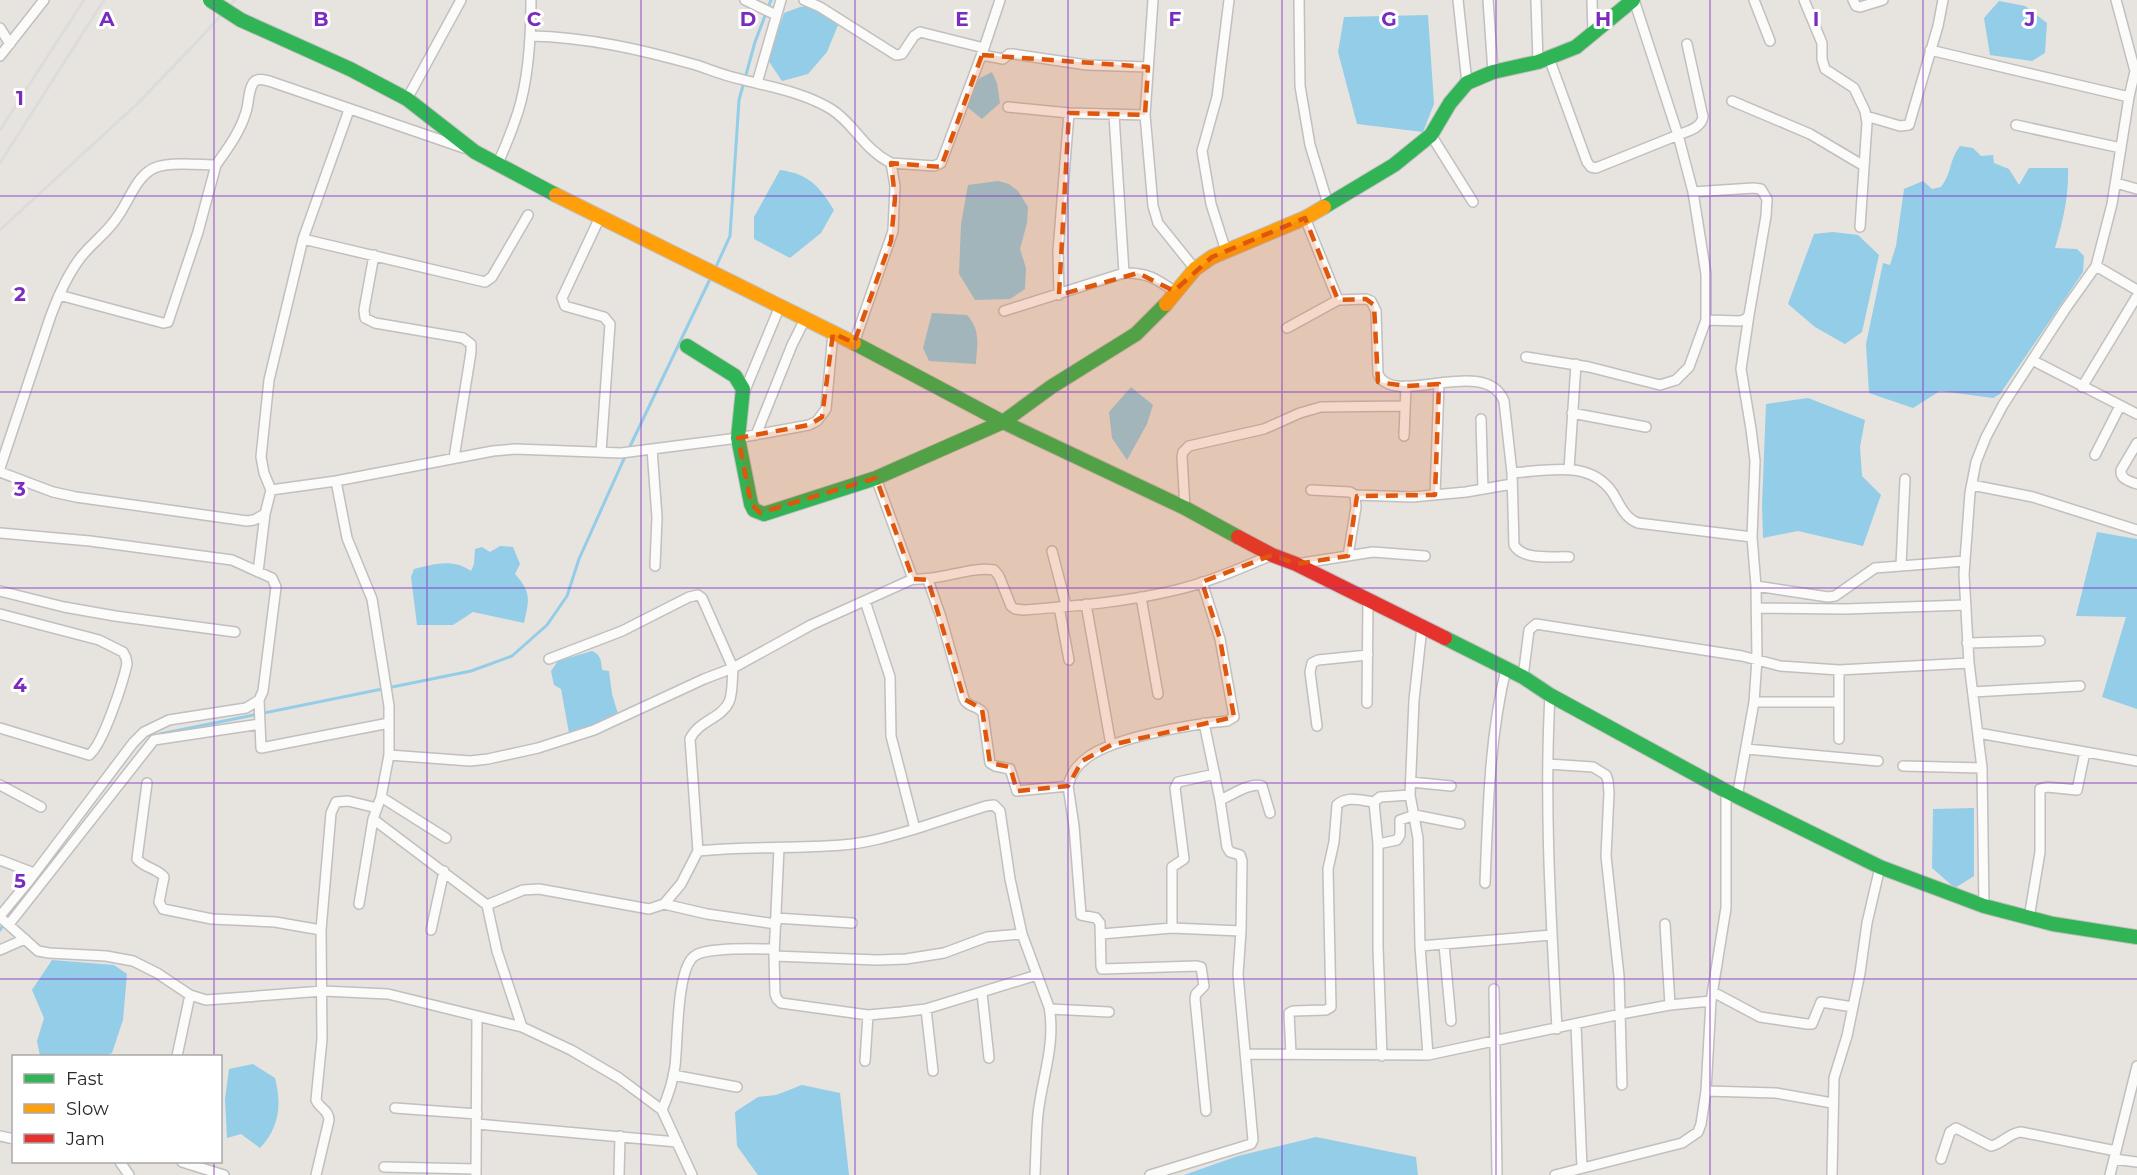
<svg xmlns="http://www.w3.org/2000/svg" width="2137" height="1175" font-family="Montserrat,sans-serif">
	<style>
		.water { fill: #93cde7 }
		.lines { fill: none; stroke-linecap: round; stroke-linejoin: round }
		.stream { stroke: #93cde7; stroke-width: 3 }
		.street-casing { stroke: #c1bfbf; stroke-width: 12 }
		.fast-casing { stroke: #c1bfbf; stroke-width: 16 }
		.slow-casing { stroke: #c1bfbf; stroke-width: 16 }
		.jam-casing { stroke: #c1bfbf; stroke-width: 16 }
		.street { stroke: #fbfbfa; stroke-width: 9 }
		.fast { stroke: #30b455; stroke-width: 14 }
		.slow { stroke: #ff9f0a; stroke-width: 14 }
		.jam { stroke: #e5322d; stroke-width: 14 }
		.rail { stroke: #dddcdd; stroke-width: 3 }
		.fast-bridge-casing { stroke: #c1bfbf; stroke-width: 16; stroke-linecap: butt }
		.fast-bridge { stroke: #30b455; stroke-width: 14 }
		.marked { fill: #de570d; fill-opacity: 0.2; stroke: #de570d; stroke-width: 4.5; stroke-dasharray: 12 8; stroke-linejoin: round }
		.grid { fill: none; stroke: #7b2cbf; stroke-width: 1.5; stroke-opacity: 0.55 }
		.grid-label { font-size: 20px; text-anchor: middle; font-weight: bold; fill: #7b2cbf; stroke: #fff; stroke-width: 6; stroke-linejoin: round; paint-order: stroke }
	</style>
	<rect width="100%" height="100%" fill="#e7e3de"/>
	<path class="water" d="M 1999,1 L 2025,6 L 2047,23 L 2045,53 L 2032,61 L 1990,55 L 1984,18 Z
		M 811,6 L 838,25 L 827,52 L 808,74 L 782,81 L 768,60 L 784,13 L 800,7 Z
		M 1428,15 L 1434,104 L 1423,132 L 1357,124 L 1338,52 L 1344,17 Z
		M 992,72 L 997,83 L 1000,103 L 982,119 L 961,102 L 980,78 Z
		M 1960,146 L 1973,148 L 1981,156 L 1993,155 L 1994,163 L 2009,169 L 2019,185 L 2029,168 L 2068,168 C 2069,196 2063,221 2055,248 L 2077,249 L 2084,256 L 2083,272 L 2000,394 L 1993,398 L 1940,391 L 1913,408 L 1869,393 L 1866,344 L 1883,263 L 1890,265 L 1896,246 L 1904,189 L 1923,181 L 1932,189 L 1941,187 C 1952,173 1949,160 1960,146 Z
		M 780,170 C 809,174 819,186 834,210 L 821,233 L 790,258 L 754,239 L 754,217 Z
		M 998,181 L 1009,184 L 1018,191 L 1028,207 L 1027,223 L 1020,249 L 1026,268 L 1025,289 L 1010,299 L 975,300 L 959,274 L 961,224 L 968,185 Z
		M 1833,232 L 1858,235 L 1879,255 L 1862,332 L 1845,344 L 1815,327 L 1788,304 L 1814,234 Z
		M 932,313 L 967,315 C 981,330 977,344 976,364 L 929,361 L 923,348 Z
		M 1131,387 L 1153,405 L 1147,424 L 1127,460 L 1112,438 L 1109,412 Z
		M 1808,398 L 1865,420 L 1860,447 L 1862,476 L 1881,495 L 1863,546 L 1798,531 L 1763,538 L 1762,505 L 1766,404 Z
		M 2097,532 L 2137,539 L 2137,709 L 2102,697 L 2126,617 L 2076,616 Z
		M 500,546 L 513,547 L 520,564 L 515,574 C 532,593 529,600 524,623 L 473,612 L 453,625 L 417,625 L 411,577 L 414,569 C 434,564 453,558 471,571 L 474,564 L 475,549 L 482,547 L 490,552 Z
		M 592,651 C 601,655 601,660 602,670 L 609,671 L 612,694 L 619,717 L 571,736 L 569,733 L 561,689 L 554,685 L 551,671 L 558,661 Z
		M 1974,808 L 1974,876 L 1955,888 L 1932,868 L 1933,809 Z
		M 52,960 L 114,965 L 127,974 L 123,1020 L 112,1053 L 105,1056 L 40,1056 L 37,1041 L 44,1018 L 32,990 Z
		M 253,1064 L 275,1078 C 282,1105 279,1128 260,1148 L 241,1134 L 227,1138 L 225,1099 L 229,1069 Z
		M 802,1085 L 840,1093 L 849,1175 L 758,1175 L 737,1146 L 735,1112 L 758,1097 L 776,1095 Z
		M 1316,1137 L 1416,1157 L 1418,1175 L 1184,1175 L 1238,1156 Z"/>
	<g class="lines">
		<path class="stream" d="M 715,269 L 730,236 L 739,100 L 755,42 L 771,0
			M 157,737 L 160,734 L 471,671 L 512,656 L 547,625 L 567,596 L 579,559 L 623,461 L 711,277
			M 0,930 L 8,917 L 13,914"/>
		<g class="street-casing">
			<path id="street" d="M 745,0 L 776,15
				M 804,0 L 820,7 L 896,55 L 902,54 L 914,36 L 920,32 L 984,48
				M 1153,0 L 1145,115 L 1153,206 L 1158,223 L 1195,269
				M 1299,0 L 1300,86 L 1310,145 L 1328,204
				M 1458,0 L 1467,83
				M 1488,0 L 1493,72
				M 1536,0 L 1538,62
				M 1592,0 L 1593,34
				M 1754,0 L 1770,41
				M 1804,0 L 1822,43 L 1822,59 L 1825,69 L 1854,88 L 1865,111 L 1867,123 L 1860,227
				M 1853,0 L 1856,6 L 1860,7 L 1883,0
				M 0,28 L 10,44
				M 531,36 C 587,37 643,50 696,65 C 711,70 725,76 740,79 C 770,87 803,92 831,109 C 855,124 862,148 891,163 L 895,186 L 893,231 L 854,343
				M 1930,50 L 2129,97
				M 982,55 L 1003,59 L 1009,54 L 1013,54 L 1087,65 L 1148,67
				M 0,56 L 44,0
				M 1549,58 L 1587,162 L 1591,167 L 1596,168 L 1678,135 L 1634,0
				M 757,83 L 781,0
				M 407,99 L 461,0
				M 1732,101 L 1810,134 L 1864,166
				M 1008,107 L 1069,113 L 1145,115
				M 349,110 L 303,239 L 269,380 L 261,457 L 264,473 L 271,490 L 336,481 L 493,451 L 515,449 L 621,453 L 738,438 L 809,425 L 817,421 L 826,409 L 833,333
				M 1114,115 L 1124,273
				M 1866,116 L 1900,126 L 1909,125 L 1938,26 L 1943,0
				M 2016,125 L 2121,148
				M 1431,135 L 1473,202
				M 891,163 L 934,166 L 941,163 L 984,48 L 1000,0
				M 497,165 C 505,148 512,130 518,112 C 529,77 531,37 531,0
				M 2116,183 L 2137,189
				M 1693,192 L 1753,188 L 1761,189 L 1767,199 L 1766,216 L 1749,315 L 1746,319 L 1740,321 L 1706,320
				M 600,217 L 562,298 L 565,306 L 604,317 L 610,324 L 601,452
				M 1305,218 L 1338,300 L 1366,299 L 1371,301 L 1376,311 L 1378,374 C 1393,409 1485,354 1504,401 L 1512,473 L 1514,545 C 1523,561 1553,556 1569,557
				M 303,239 L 485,282 L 492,277 L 528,215
				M 1226,251 L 1211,204 L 1202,151 L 1217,97 L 1229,0
				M 374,255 L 364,310 L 365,318 L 375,323 L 463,338 L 471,344 L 471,352 L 454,458
				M 2096,266 L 2137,290
				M 59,295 L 163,323 L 168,322 L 198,232 L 216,165
				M 1059,295 L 1058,251 L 1069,113
				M 1004,311 L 1124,273 C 1146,272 1157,279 1174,291
				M 1287,328 L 1338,300
				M 1526,357 L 1589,367 L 1660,385 L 1676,380 L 1689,367 L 1706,320 L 1706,274 L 1693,192 L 1678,135 C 1688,131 1701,128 1703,117 L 1687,44
				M 2032,360 L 2137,414
				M 2082,387 L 2137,296
				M 743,395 L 780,306
				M 1572,413 L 1646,427
				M 1481,419 L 1483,489
				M 756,435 L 792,345 L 805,319
				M 1404,436 L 1406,386
				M 2137,443 L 2121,470 C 2120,479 2129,481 2137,484
				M 652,449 L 657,517 L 655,566
				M 2095,455 L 2120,406
				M 0,468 L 50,318 C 58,296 67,275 81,257 C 93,242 108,232 118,216 C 128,202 135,181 149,171 C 162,160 199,165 216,165 C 228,148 240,132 246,112 C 249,104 248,87 255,81 C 260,78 264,80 269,81 L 464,148
				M 1569,469 L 1576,364
				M 0,472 L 53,492 L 76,497 L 247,521 L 254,520 L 265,514 L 271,490
				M 1512,473 C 1546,471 1589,459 1612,492 C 1620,504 1624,518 1638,523 L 1752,537
				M 876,478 L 913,579
				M 336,481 L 347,538 L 372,599 L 389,706 L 389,755 L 381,797 L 377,808
				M 1972,485 L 2033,497 L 2137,530
				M 1311,490 L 1350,492 L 1355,495 L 1356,507 L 1348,556
				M 1355,495 L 1412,497 L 1466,492 L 1512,484
				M 1435,495 L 1439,384
				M 1185,508 L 1182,457 L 1183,452 L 1189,446 L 1264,429 L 1300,413 L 1321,407 L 1405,406
				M 0,533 L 90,541 L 232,560 L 272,578 L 276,587 L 263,691 L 259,700 L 246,708 L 169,720 L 144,732 L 133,743 L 28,882 L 0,916
				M 1052,551 L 1066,605
				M 1296,564 L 1373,552 L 1425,556
				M 1901,565 L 1905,479
				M 258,572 L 265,514
				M 928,580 L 941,617 L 964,699 C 968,708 978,705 983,713 L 990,763 L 995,766 L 1010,769 L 1017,791 L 1068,786 L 1074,826 L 1081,915 L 1096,918 L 1100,923 L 1101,966 L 1102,969 L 1197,966 L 1201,967 L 1204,986 L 1196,994 L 1195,999 L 1206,1111
				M 1756,586 L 1828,597 L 1835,596 L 1875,568 L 1965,561
				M 0,591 L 64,607 L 115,616 L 235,632
				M 1141,597 L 1158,694
				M 865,601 L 890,677 L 891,736 L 915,829 L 986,806 L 994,805 L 1000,811 L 1010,879 L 1022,934 L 1049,1007 C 1056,1044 1042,1078 1038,1114 C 1036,1134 1036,1155 1035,1175
				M 1086,604 L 1111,745
				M 1059,607 L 1069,660
				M 1757,608 L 1845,609 L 1966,605
				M 0,614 L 99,640 L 123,652 L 126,658 L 127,664 C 123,682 103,745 89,755 L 0,728
				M 1422,627 L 1414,700 L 1410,795 L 1418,838 L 1420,946 L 1428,1055
				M 1967,643 L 2040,641
				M 1523,677 L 1529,630 L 1536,624 L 1742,656 L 1780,666 L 1839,670 L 1969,663
				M 1973,692 L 2080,686
				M 1550,695 C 1544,806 1551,918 1557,1029
				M 259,700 L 260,724
				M 1754,702 L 1839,702
				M 1367,703 L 1368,600
				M 1317,726 L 1310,672 L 1312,663 L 1318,660 L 1368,655
				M 1978,733 L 2137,761
				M 1839,739 L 1839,670
				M 1746,749 L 1878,761
				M 389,755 L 470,761 L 488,759 L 538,748 L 594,730 L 704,679 L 733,668 L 702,598 L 698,595 L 689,597 L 622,631 L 549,659
				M 1548,764 L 1593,767 L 1606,775 L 1608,781 L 1609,793 L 1606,856 L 1619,976 L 1622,1085
				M 1903,766 L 1982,768
				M 1411,782 L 1451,786
				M 147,783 L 137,859 C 144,868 157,868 164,877 L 159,902 L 163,909 L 212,919 L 275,922 L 321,930
				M 0,785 L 41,807
				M 1068,786 C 1071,773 1077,765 1088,757 C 1115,737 1193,724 1227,721 L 1234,717 L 1220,639 L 1202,582
				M 381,797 L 446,838
				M 1737,797 L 1754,702 L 1757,659 L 1756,586 L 1752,537 L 1755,461 L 1751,429 L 1741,369 L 1749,315
				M 1220,800 C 1232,795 1250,782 1262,786 L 1270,813
				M 1378,844 L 1397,840 L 1400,835 L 1400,820 L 1415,815 L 1460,824
				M 779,848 L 774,956 L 775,994 L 777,999 L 781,1003 L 868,1015 L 901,1012 L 926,1009 L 1037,975
				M 698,851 L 690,739 C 699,720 721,719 729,702 C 733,693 732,678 733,668 L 811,625 L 913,579 C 940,581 970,566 994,570 L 999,576 L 1011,606 L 1015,609 L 1024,610 C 1075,606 1127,602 1176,590 C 1210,582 1241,568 1272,555
				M 0,860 L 34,873
				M 1485,883 C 1488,811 1489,739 1506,669
				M 359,904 L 373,819
				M 664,904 L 707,914 L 776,924
				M 487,905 L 497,951 L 522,1027
				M 1984,906 L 1982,768 L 1969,663 L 1964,574 L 1970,493 L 1976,462 L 1986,437 L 2003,405 L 2066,308 L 2096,266 L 2112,204 L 2129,97 L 2135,71 L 2116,0
				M 0,917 L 38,951 L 49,953 L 106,956 L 133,961 L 157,973 L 190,995 L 206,1000 L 323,991 L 388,994 L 522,1027 L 571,1050 L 619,1078 L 662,1110 L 692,1175
				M 776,918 L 852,923
				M 2029,918 L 2040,852 L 2040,789 L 2047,787 L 2077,790 L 2085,752
				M 10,923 L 154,740 L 260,724 L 261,748 L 389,723
				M 1665,924 L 1670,1005
				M 1172,928 L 1172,867 L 1184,859 L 1175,788 L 1178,782 L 1215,774
				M 431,930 L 444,871
				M 1101,934 L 1172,928 L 1241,931
				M 1444,945 L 1451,1021
				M 1420,946 L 1552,935
				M 0,950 L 25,939
				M 774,956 L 877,960 L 906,959 L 944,953 L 987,937 L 1022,934
				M 1494,989 L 1497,1175
				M 1713,992 L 1760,1017 L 1807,1024 L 1812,1024 L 1821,1002 L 1853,1007
				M 982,993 L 989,1058
				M 926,1009 L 933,1071
				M 1050,1009 L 1109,1012
				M 1576,1025 L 1582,1168
				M 1245,1054 L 1428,1055 L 1621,1014 L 1670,1005 L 1711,1001
				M 1291,1054 L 1289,1013 L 1293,1011 L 1326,1010 L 1331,1007 L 1328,869 L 1334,842 L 1337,805 C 1347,795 1362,801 1374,802
				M 177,1056 L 190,995
				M 1382,1056 L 1378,947 L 1378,844 L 1374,802 L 1380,797 L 1410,795
				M 865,1061 L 868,1015
				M 673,1075 L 737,1087
				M 1706,1091 L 1776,1093 L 1832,1103
				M 395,1108 L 477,1114
				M 662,1110 C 668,1096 673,1082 675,1066 C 678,1043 676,965 696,955 C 710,947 756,949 774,949
				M 477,1124 L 677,1142
				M 0,1136 L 14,1139
				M 1941,1159 L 1950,1132 L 1956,1128 L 1991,1146 C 2002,1144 2009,1133 2021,1132 L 2116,1151
				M 2114,1159 L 2137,1162
				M 120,1162 L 129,1175
				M 182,1162 L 224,1175
				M 384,1167 L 476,1169
				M 316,1175 L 329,1120 C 329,1110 319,1108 316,1100 L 322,1039 L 321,930 L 331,813 L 336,802 L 348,801 L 377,808 L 373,819 L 487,905 L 523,890 L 539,889 L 649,909 L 664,904 L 681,884 L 698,851 C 746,846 794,849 842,845 C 868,843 891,836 915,829
				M 476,1175 L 477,1016
				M 619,1175 L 620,1136
				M 1150,1175 L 1251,1144 L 1253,1140 L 1238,974 L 1241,931 L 1242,861 L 1240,855 L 1230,852 L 1227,847 L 1220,800 L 1204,723
				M 1555,1175 L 1682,1143 L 1698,1132 L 1701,1124 L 1706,1091 L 1711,1001 L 1726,908 L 1726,791
				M 1832,1175 L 1834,1078 L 1847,1036 L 1860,973 L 1867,923 L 1880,867
				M 2110,1175 L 2137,1066"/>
		</g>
		<g class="fast-casing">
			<path id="fast" d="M 241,20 L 350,69 L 407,99 L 475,152 L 556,195
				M 1324,207 L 1394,165 L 1431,135 L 1450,103 L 1467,83 L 1493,72 L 1538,62 L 1576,47 L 1633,0
				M 854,343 L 1003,422 L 1185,508 L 1238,537
				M 687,346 L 735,376 L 743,389 L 738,438 L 751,504 L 754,510 L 764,514 L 876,478 L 1003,422 L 1051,387 L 1136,334 L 1166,304
				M 1445,638 L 1523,677 L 1550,695 L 1726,791 L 1880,867 L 1984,906 L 2053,924 L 2137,937"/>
		</g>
		<g class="slow-casing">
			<path id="slow" d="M 556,195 L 854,343
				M 1166,304 L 1195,269 L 1212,257 L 1305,218 L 1324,207"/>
		</g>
		<g class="jam-casing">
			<path id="jam" d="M 1238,537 L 1272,555 L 1296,564 L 1445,638"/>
		</g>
		<use href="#street" class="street"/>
		<use href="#fast" class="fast"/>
		<use href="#slow" class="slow"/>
		<use href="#jam" class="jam"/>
		<path class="rail" d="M 0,130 L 84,0
			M 0,163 L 104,0
			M 0,230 L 137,104 L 192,47 L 235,0"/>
		<g class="fast-bridge-casing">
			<path id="fast-bridge" d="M 210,0 L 241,20"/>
		</g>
		<use href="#fast-bridge" class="fast-bridge"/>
	</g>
	<path class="marked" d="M 982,55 L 1148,67 L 1145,115 L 1069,113 L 1059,295 L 1138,273 L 1174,291 L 1212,257 L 1305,218 L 1338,300 L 1366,299 L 1374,305 L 1378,382 L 1406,386 L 1439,384 L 1435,495 L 1357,496 L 1348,556 L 1296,564 L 1272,555 L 1202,582 L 1220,639 L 1234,717 L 1111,745 L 1082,761 L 1068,786 L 1017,791 L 1010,767 L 990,763 L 982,709 L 964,699 L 928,580 L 913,579 L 876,478 L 760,513 L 751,504 L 738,438 L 809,425 L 822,417 L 833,333 L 854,343 L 891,241 L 895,198 L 891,163 L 941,167 Z"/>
	<path class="grid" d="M 214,0 L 214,1056M 427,0 L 427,1175M 641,0 L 641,1175M 855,0 L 855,1175M 1068,0 L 1068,1175M 1282,0 L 1282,1175M 1496,0 L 1496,1175M 1710,0 L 1710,1175M 1923,0 L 1923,1175M 0,196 L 2137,196M 0,392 L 2137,392M 0,588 L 2137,588M 0,783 L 2137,783M 0,979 L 2137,979M 214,1162 L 214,1175"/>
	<g class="grid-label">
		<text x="107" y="26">A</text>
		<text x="321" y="26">B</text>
		<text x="534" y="26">C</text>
		<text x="748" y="26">D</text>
		<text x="962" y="26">E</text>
		<text x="1175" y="26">F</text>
		<text x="1389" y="26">G</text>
		<text x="1603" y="26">H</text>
		<text x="1816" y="26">I</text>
		<text x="2030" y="26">J</text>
		<text x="20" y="105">1</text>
		<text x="20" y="301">2</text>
		<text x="20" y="496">3</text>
		<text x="20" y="692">4</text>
		<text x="20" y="888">5</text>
	</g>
	<rect x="12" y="1055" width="210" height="108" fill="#ffffff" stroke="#a9a9a9" stroke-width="1.5"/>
	<rect x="24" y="1074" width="30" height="9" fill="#30b455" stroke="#a9a9a9" stroke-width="1.5"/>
	<text x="66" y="1085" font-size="18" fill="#282828">Fast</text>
	<rect x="24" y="1104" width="30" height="9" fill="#ff9f0a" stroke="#a9a9a9" stroke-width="1.5"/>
	<text x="66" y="1115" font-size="18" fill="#282828">Slow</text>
	<rect x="24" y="1134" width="30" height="9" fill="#e5322d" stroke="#a9a9a9" stroke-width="1.5"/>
	<text x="66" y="1145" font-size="18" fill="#282828">Jam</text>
</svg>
